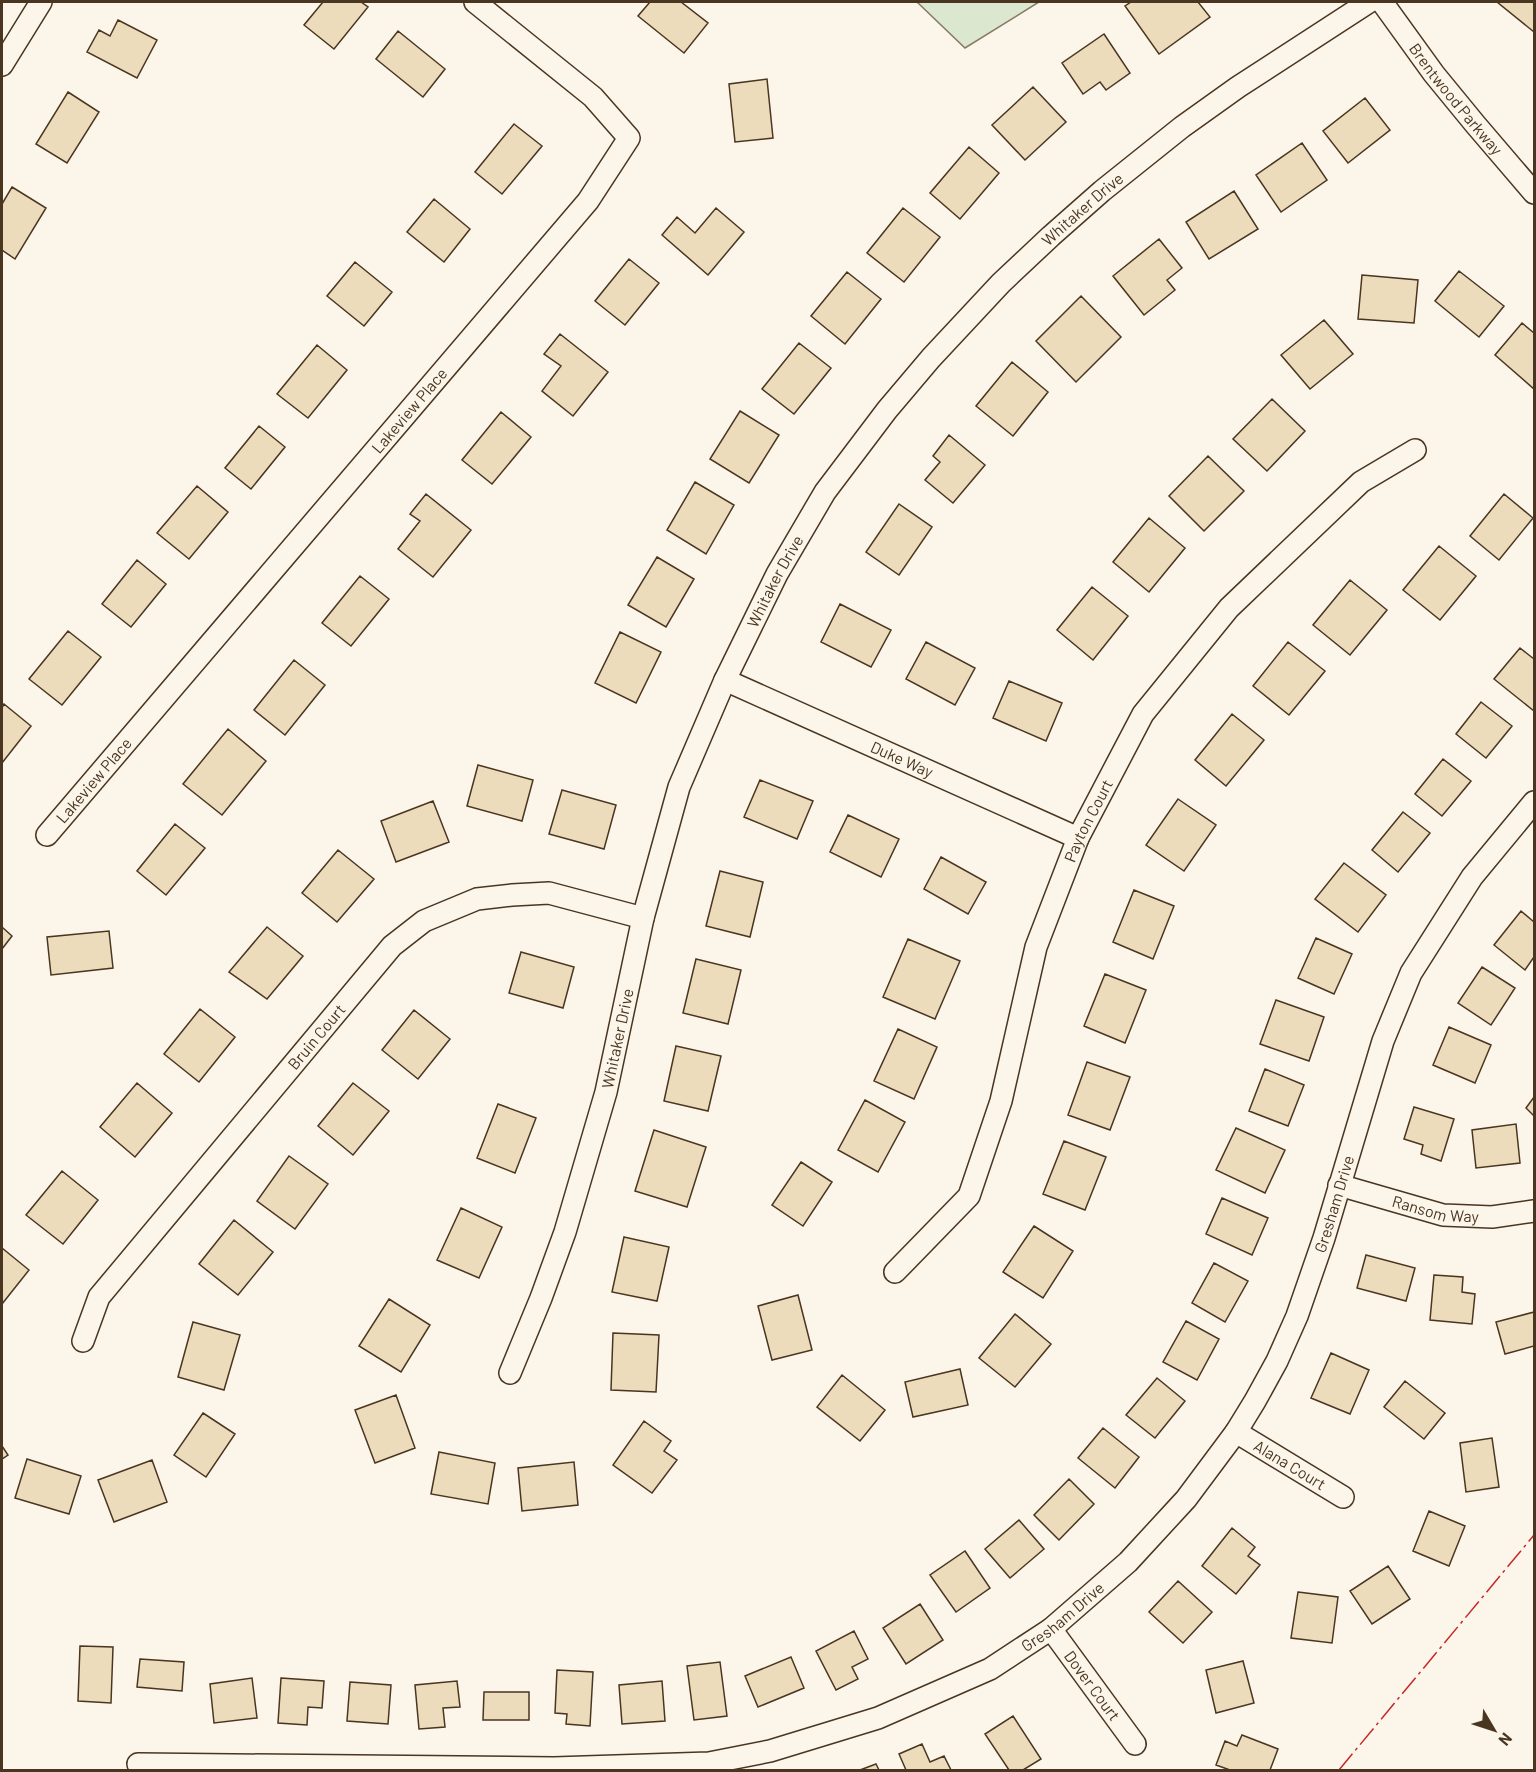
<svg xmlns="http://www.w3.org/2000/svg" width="1536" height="1772" font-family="Barlow,sans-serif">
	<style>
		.green { fill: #dce7d0; stroke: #887966; stroke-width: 1.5 }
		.building { fill: #ecdcbc; stroke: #4a3520; stroke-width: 1.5 }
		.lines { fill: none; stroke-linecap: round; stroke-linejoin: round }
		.minor-casing { stroke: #4a3520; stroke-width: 24 }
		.minor { stroke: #fbf6e9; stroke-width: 21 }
		.power { stroke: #c62828; stroke-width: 1.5; stroke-dasharray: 21 4.5 3 4.5; stroke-linecap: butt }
		.labels { text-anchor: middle; stroke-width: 4.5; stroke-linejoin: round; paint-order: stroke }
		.street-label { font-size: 16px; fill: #4a3520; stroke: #fbf6e9 }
	</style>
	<rect width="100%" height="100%" fill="#fbf6e9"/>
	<path class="green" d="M 917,2 L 1039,2 L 965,48 Z"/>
	<path class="building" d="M 323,2 L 361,2 L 368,7 L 334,49 L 304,25 Z
		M 650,2 L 681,2 L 708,23 L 684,53 L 638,16 Z
		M 1131,2 L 1198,2 L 1210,17 L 1159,54 L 1125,6 Z
		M 1497,2 L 1534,2 L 1534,32 Z
		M 118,20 L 157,40 L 137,78 L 87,52 L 99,30 L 110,36 Z
		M 398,31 L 445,69 L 423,97 L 376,59 Z
		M 1104,34 L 1130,73 L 1106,90 L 1100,82 L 1083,94 L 1062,63 Z
		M 767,79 L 773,138 L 735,142 L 729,84 Z
		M 1033,87 L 1066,122 L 1025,160 L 992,125 Z
		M 68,92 L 99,112 L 67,163 L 36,144 Z
		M 1365,98 L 1390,130 L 1348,163 L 1323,131 Z
		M 514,124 L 542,146 L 502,194 L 475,172 Z
		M 1302,143 L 1327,180 L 1281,212 L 1256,175 Z
		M 969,147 L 999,173 L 960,219 L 930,193 Z
		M 12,187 L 46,208 L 15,259 L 2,250 L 2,204 Z
		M 1234,191 L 1258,229 L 1209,259 L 1186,222 Z
		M 434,199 L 470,229 L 444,262 L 407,232 Z
		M 716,208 L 744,232 L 708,275 L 662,235 L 677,217 L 695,233 Z
		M 903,208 L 940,237 L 904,282 L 867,253 Z
		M 1159,239 L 1182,268 L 1167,280 L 1175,290 L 1144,315 L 1113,276 Z
		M 629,259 L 659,283 L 625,325 L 595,301 Z
		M 355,262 L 392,292 L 364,326 L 327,296 Z
		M 1459,271 L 1504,306 L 1479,337 L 1435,301 Z
		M 847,272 L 881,299 L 845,344 L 811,316 Z
		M 1362,275 L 1418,280 L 1414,323 L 1358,319 Z
		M 1081,296 L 1121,337 L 1076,382 L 1036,341 Z
		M 1324,320 L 1353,354 L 1310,389 L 1281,355 Z
		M 1522,323 L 1534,333 L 1534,389 L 1495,355 Z
		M 560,334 L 608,372 L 573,416 L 542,391 L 561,366 L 544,354 Z
		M 799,343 L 831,368 L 794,414 L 762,389 Z
		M 317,345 L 347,370 L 308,418 L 277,394 Z
		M 1012,362 L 1048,392 L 1013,436 L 976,406 Z
		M 1272,399 L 1305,431 L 1267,471 L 1233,439 Z
		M 740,411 L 779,435 L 749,483 L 710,459 Z
		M 501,412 L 531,437 L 492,484 L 462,460 Z
		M 259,426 L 285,447 L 251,489 L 225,468 Z
		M 949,435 L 985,465 L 953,503 L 925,480 L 940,462 L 933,456 Z
		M 1208,456 L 1244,491 L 1204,531 L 1169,496 Z
		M 695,482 L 734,505 L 706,554 L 667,530 Z
		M 197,486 L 228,512 L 189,559 L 157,533 Z
		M 426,494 L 471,530 L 433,577 L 398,549 L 420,521 L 410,514 Z
		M 1504,494 L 1533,518 L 1499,560 L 1470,536 Z
		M 899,504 L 932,527 L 899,575 L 866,552 Z
		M 1149,518 L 1185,548 L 1149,592 L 1113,562 Z
		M 1439,546 L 1476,576 L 1440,620 L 1403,590 Z
		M 657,557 L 694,579 L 666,627 L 628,605 Z
		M 137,560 L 166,584 L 131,627 L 102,604 Z
		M 360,576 L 389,599 L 351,646 L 322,623 Z
		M 1350,580 L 1387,610 L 1350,655 L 1313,625 Z
		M 1092,587 L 1128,616 L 1093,660 L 1057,630 Z
		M 840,604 L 891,630 L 871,667 L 821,642 Z
		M 68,631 L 101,657 L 62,705 L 29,679 Z
		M 620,632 L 661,652 L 636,703 L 595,683 Z
		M 926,642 L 975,668 L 955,705 L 906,679 Z
		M 1288,642 L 1325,671 L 1289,715 L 1253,686 Z
		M 1520,648 L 1534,659 L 1534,711 L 1494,679 Z
		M 294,660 L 325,685 L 285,735 L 254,710 Z
		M 1009,681 L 1062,703 L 1046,741 L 993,718 Z
		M 1481,702 L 1512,726 L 1486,758 L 1456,734 Z
		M 4,704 L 31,726 L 2,763 L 2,708 Z
		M 1232,714 L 1264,740 L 1226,786 L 1195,760 Z
		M 228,729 L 266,761 L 222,815 L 183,784 Z
		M 1443,759 L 1471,781 L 1442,816 L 1415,794 Z
		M 478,765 L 533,780 L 522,821 L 467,806 Z
		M 760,780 L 813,801 L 797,839 L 744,817 Z
		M 562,790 L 616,805 L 604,849 L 549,834 Z
		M 1178,799 L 1216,825 L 1184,871 L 1146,845 Z
		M 433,801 L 449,842 L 396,862 L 381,821 Z
		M 1403,812 L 1430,833 L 1398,872 L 1372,850 Z
		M 848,815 L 899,839 L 881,877 L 830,852 Z
		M 175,824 L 205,848 L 166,895 L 137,871 Z
		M 338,850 L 374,879 L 337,922 L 302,893 Z
		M 941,857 L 986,882 L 968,914 L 924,889 Z
		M 1344,863 L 1386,895 L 1358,932 L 1315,899 Z
		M 720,871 L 763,882 L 750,937 L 706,926 Z
		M 1134,890 L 1174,906 L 1153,959 L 1113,942 Z
		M 1521,911 L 1534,922 L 1534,957 L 1525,970 L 1494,945 Z
		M 2,927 L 12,936 L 2,949 Z
		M 267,927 L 303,956 L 267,999 L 229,972 Z
		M 109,931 L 113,968 L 51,975 L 47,937 Z
		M 1316,938 L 1352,954 L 1334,994 L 1298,978 Z
		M 908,939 L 960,961 L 935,1019 L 883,997 Z
		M 521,952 L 574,967 L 563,1008 L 509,993 Z
		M 696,959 L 741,970 L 728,1024 L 683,1013 Z
		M 1482,967 L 1515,988 L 1491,1025 L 1458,1003 Z
		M 1105,974 L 1146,990 L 1125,1043 L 1084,1026 Z
		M 1276,1000 L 1324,1017 L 1309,1061 L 1260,1044 Z
		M 200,1009 L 235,1037 L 199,1082 L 164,1054 Z
		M 414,1010 L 450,1039 L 418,1079 L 382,1050 Z
		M 1449,1027 L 1491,1045 L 1475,1083 L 1433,1065 Z
		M 898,1029 L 937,1047 L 914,1099 L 874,1081 Z
		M 676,1046 L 721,1056 L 708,1111 L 664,1101 Z
		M 1087,1062 L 1130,1077 L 1110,1130 L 1068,1115 Z
		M 1265,1069 L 1304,1085 L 1288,1126 L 1249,1111 Z
		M 137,1083 L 172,1113 L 135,1157 L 100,1127 Z
		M 353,1083 L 389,1111 L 353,1155 L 318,1126 Z
		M 1534,1097 L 1534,1116 L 1526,1108 Z
		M 865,1100 L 905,1122 L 878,1172 L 838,1150 Z
		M 498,1104 L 536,1118 L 515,1173 L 477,1158 Z
		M 1414,1107 L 1454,1119 L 1441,1161 L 1421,1154 L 1423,1145 L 1404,1139 Z
		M 1516,1124 L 1520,1163 L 1476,1168 L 1472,1130 Z
		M 1236,1128 L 1285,1150 L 1265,1193 L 1216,1170 Z
		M 654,1130 L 706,1147 L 687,1207 L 635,1191 Z
		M 1064,1141 L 1106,1157 L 1085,1210 L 1043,1194 Z
		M 289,1156 L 328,1184 L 295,1229 L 257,1201 Z
		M 801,1162 L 832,1182 L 803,1226 L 772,1205 Z
		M 62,1171 L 98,1200 L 63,1244 L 26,1215 Z
		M 1222,1198 L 1268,1218 L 1252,1255 L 1206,1234 Z
		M 461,1208 L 502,1227 L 479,1278 L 437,1260 Z
		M 234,1220 L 273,1252 L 238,1295 L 199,1264 Z
		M 1034,1226 L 1073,1251 L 1043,1298 L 1003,1272 Z
		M 624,1237 L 669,1247 L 657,1301 L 612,1292 Z
		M 2,1248 L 29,1270 L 2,1304 Z
		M 1366,1255 L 1415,1268 L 1406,1301 L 1357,1288 Z
		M 1214,1263 L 1248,1281 L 1225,1322 L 1192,1303 Z
		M 1434,1275 L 1463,1277 L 1462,1292 L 1475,1294 L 1472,1324 L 1430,1320 Z
		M 798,1295 L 812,1350 L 772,1360 L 758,1306 Z
		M 389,1299 L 430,1325 L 401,1372 L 359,1346 Z
		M 1534,1312 L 1534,1346 L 1505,1354 L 1496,1322 Z
		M 1015,1314 L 1051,1344 L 1015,1387 L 979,1358 Z
		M 1186,1321 L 1219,1339 L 1197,1380 L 1163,1362 Z
		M 193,1322 L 240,1335 L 224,1390 L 178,1377 Z
		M 613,1333 L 659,1335 L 656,1392 L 611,1390 Z
		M 1331,1353 L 1369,1370 L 1350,1414 L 1311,1398 Z
		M 960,1369 L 968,1405 L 913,1417 L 905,1382 Z
		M 842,1375 L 885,1410 L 860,1441 L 817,1407 Z
		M 1157,1378 L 1185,1401 L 1155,1438 L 1126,1415 Z
		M 1405,1381 L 1445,1413 L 1424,1439 L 1384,1407 Z
		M 396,1395 L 415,1448 L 375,1463 L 355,1410 Z
		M 203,1413 L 235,1434 L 206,1477 L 174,1455 Z
		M 644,1421 L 671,1441 L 664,1451 L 677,1460 L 652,1493 L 613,1465 Z
		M 1103,1428 L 1139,1457 L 1115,1488 L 1078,1458 Z
		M 1492,1438 L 1499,1487 L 1466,1492 L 1460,1443 Z
		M 2,1446 L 8,1455 L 2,1459 Z
		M 439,1452 L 495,1463 L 488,1504 L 431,1494 Z
		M 27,1459 L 81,1476 L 69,1514 L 15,1498 Z
		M 152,1460 L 167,1502 L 114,1522 L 98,1480 Z
		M 574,1462 L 578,1505 L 522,1511 L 518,1468 Z
		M 1069,1479 L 1094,1504 L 1059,1540 L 1034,1515 Z
		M 1429,1511 L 1465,1526 L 1449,1566 L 1413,1551 Z
		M 1019,1520 L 1044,1549 L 1010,1578 L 985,1549 Z
		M 1232,1528 L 1255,1547 L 1248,1556 L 1260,1565 L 1236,1594 L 1202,1566 Z
		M 965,1551 L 990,1588 L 956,1612 L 930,1575 Z
		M 1388,1566 L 1410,1599 L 1372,1624 L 1350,1591 Z
		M 1178,1581 L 1212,1612 L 1183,1643 L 1149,1612 Z
		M 1298,1592 L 1338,1597 L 1332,1643 L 1291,1638 Z
		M 920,1604 L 943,1640 L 906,1664 L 883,1628 Z
		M 854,1631 L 868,1659 L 852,1667 L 858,1679 L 836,1690 L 816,1651 Z
		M 80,1646 L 113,1647 L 111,1703 L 78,1701 Z
		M 791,1657 L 804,1688 L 758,1707 L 745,1676 Z
		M 140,1659 L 184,1662 L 182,1691 L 137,1687 Z
		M 1243,1661 L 1254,1703 L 1216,1713 L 1206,1670 Z
		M 720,1662 L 727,1716 L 694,1720 L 687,1666 Z
		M 557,1670 L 593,1672 L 590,1726 L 566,1724 L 567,1714 L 555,1713 Z
		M 252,1678 L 257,1718 L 214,1723 L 210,1684 Z
		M 281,1678 L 324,1681 L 322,1708 L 308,1707 L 307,1725 L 278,1723 Z
		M 457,1681 L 460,1707 L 443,1708 L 445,1727 L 419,1729 L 415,1685 Z
		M 662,1681 L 665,1721 L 622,1724 L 619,1685 Z
		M 350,1682 L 391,1685 L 388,1724 L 347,1721 Z
		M 484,1692 L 529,1692 L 529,1720 L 483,1720 Z
		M 1013,1716 L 1041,1759 L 1023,1770 L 1009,1770 L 985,1734 Z
		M 1242,1735 L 1278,1749 L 1270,1770 L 1230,1770 L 1216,1765 L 1225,1741 L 1237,1746 Z
		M 922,1744 L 930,1762 L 944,1756 L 951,1770 L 906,1770 L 899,1754 Z
		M 876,1764 L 879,1770 L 860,1770 Z"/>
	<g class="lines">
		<g class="minor-casing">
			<g id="minor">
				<path id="s1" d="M 1382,2 L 1434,74 L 1475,124 L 1534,193"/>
				<path d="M 2,65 L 41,2"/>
				<path id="s2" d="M 725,680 L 1078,838"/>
				<path id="s3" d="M 47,835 L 588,201 L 629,138 L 593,97 L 475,2"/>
				<path id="s4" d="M 1339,1185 L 1443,1215 L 1492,1217 L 1534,1211"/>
				<path id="s5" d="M 895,1272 L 969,1196 L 1001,1101 L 1036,947 L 1078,838 L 1143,714 L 1229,608 L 1361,482 L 1415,450"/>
				<path id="s6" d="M 83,1341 L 99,1297 L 392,946 L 424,921 L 477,899 L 512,895 L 549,893 L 643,918"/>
				<path id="s7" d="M 510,1373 L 541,1298 L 565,1232 L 606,1092 L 643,918 L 679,787 L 725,680 L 777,574 L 825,492 L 887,410 L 931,358 L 1001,283 L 1051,236 L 1102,191 L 1182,127 L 1238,87 L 1369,2"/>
				<path id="s8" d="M 1236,1432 L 1343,1497"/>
				<path id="s9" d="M 1051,1629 L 1135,1744"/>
				<path id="s10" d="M 138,1764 L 554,1768 L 709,1763 L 770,1751 L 878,1718 L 990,1669 L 1051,1629 L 1128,1562 L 1186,1499 L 1236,1432 L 1255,1401 L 1277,1361 L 1297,1316 L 1324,1238 L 1383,1041 L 1411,973 L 1472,877 L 1534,802"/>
			</g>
		</g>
		<use href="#minor" class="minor"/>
		<path class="power" d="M 1339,1770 L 1534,1535"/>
	</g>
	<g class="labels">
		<g class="street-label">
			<text dy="6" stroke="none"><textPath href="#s1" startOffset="122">Brentwood Parkway</textPath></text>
			<text dy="6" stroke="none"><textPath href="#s7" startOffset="1324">Whitaker Drive</textPath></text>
			<text dy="6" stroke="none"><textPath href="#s3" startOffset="558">Lakeview Place</textPath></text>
			<text dy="6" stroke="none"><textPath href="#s7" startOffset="838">Whitaker Drive</textPath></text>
			<text dy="6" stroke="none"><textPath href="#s2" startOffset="194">Duke Way</textPath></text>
			<text dy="6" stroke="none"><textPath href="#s3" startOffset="72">Lakeview Place</textPath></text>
			<text dy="6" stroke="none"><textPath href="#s5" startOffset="501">Payton Court</textPath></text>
			<text dy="6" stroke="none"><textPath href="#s6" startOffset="386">Bruin Court</textPath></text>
			<text dy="6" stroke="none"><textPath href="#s7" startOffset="352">Whitaker Drive</textPath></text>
			<text dy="6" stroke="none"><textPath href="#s10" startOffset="1462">Gresham Drive</textPath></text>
			<text dy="6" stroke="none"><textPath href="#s4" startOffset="100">Ransom Way</textPath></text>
			<text dy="6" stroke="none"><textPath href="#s8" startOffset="63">Alana Court</textPath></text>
			<text dy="6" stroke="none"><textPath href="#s10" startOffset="958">Gresham Drive</textPath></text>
			<text dy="6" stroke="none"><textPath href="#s9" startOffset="70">Dover Court</textPath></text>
		</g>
	</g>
	<rect width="1536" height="1772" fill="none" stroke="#4a3520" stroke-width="6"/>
	<g transform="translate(1494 1730) rotate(129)" stroke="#fbf6e9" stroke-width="4.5" paint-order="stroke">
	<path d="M0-4.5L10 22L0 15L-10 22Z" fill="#4a3520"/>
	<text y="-9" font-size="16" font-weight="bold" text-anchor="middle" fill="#4a3520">N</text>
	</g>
</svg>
